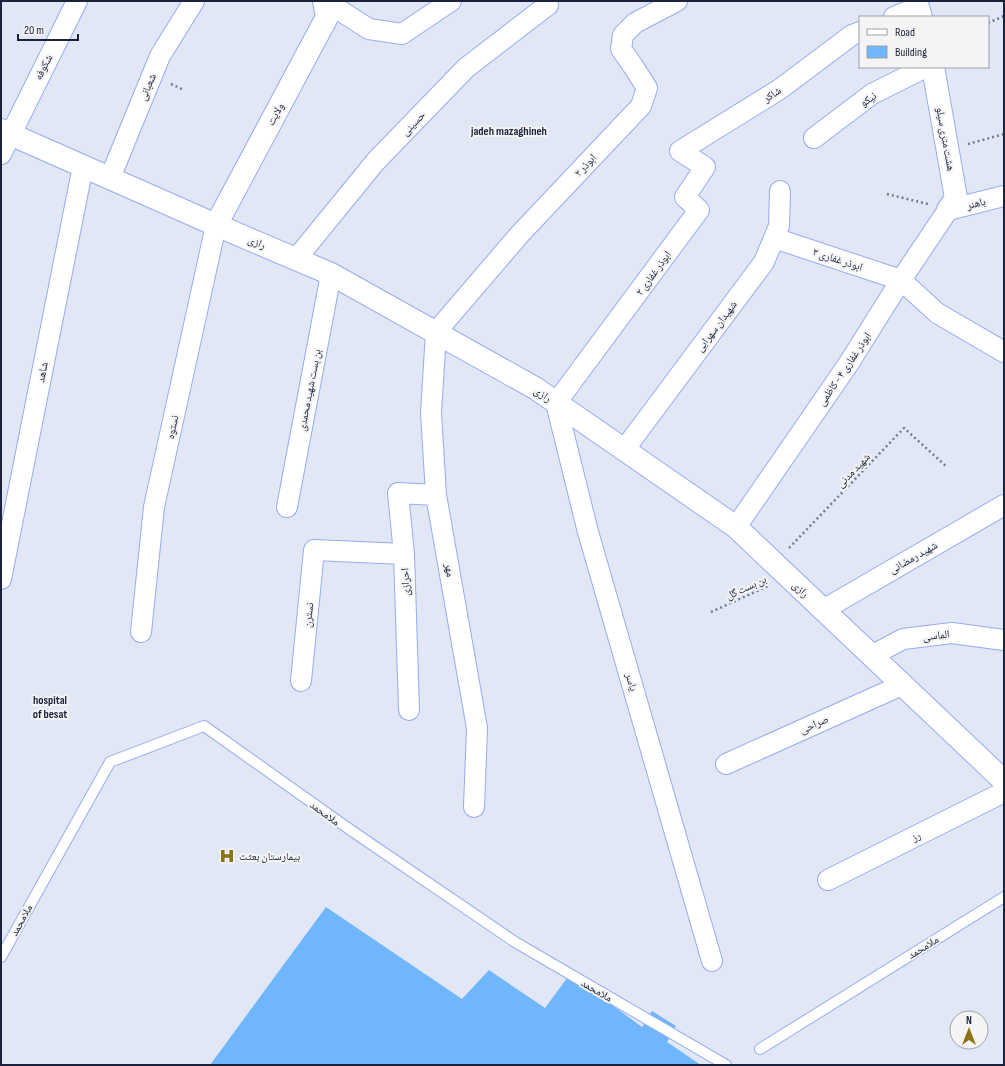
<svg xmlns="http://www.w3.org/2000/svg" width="1005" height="1066" font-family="'Sofia Sans Condensed','Noto Naskh Arabic',sans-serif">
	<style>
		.building { fill: #70b6fc }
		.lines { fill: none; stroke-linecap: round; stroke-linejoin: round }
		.service-casing { stroke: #95acf1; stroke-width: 12 }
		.minor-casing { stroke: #95acf1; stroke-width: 22 }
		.tertiary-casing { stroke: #95acf1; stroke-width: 24 }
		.secondary-casing { stroke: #95acf1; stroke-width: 24 }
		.path { stroke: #747c90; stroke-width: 2.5; stroke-dasharray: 2 3; stroke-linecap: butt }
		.service { stroke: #fff; stroke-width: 10 }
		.minor { stroke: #fff; stroke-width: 20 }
		.tertiary { stroke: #fff; stroke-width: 22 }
		.secondary { stroke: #fff; stroke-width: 22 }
		.labels { text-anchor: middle; stroke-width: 4; stroke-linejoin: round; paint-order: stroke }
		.street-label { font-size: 11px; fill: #1a223c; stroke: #f4f4f4 }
		.poi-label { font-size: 11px; fill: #1a223c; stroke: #f4f4f4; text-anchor: start }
		.neighbourhood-label { font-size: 12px; font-weight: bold; fill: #1a223c; stroke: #f4f4f4 }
	</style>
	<rect width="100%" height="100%" fill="#e1e7f5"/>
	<path class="building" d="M 326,907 L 462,999 L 489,970 L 545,1008 L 570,974 L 642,1027 L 652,1011 L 676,1026 L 667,1042 L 701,1065 L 210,1065 Z"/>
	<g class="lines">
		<g class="service-casing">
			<path id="service" d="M 1,957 L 110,762 L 204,726 L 352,831 L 515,942 L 726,1065
				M 760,1049 L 1004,897"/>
		</g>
		<g class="minor-casing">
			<path id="minor" d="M 325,1 L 369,29 L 402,34 L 451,1
				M 894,17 L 918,7
				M 814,138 L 872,94 L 926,67
				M 1,154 L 77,1
				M 110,178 L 160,56 L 194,1
				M 774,238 L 901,280 L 937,313 L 1004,352
				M 296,259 L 376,161 L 466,68 L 548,5
				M 624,450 L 764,262 L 779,226 L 780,191
				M 287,507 L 331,274
				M 736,527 L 849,363 L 901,280 L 948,210 L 1004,196
				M 1,579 L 83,166
				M 823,610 L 1004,505
				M 141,632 L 154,507 L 216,225
				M 871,656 L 903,639 L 952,633 L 1004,640
				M 301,681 L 314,550 L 404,554
				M 409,710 L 404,554 L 398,493 L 436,495
				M 726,764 L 902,685
				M 474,807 L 477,728 L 436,495 L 431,413 L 436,332 L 520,234 L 641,106 L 647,88 L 633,66 L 621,49 L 623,35 L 635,23 L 677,1
				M 828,880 L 1004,792
				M 712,961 L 588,532 L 556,403 L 699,210 L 685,197 L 705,167 L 680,151 L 780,89 L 852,35 L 860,32"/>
		</g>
		<g class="tertiary-casing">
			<path id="tertiary" d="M 916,1 L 921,17
				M 933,67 L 956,198 L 948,210
				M 216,225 L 327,17 L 324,1"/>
		</g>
		<g class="secondary-casing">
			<path id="secondary" d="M 1,130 L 216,225 L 331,274 L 535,388 L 736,527 L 1004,781"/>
		</g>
		<path class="path" d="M 988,23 L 1004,16
			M 171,84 L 184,90
			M 968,144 L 1004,134
			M 887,194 L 928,204
			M 789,548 L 904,428 L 947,467
			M 711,612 L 768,586"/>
		<use href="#service" class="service"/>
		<use href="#minor" class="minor"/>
		<use href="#tertiary" class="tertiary"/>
		<use href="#secondary" class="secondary"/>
	</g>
	<defs>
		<g id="hospital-bare" transform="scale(1.2)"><path d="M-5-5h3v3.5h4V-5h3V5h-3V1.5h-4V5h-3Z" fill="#8e7216" stroke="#f4f4f4" stroke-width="2.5" paint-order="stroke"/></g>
	</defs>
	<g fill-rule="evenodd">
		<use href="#hospital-bare" x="227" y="856"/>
	</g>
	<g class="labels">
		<g class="street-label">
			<text transform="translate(43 67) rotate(-63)" y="4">شکوفه</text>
			<text transform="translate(147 87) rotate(-67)" y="4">شعبانی</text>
			<text transform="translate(772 94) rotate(-33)" y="4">شاکر</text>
			<text transform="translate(868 99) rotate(-34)" y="4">نیکو</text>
			<text transform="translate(275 114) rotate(-62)" y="4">ولایت</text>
			<text transform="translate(413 123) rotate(-46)" y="4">حسینی</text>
			<text transform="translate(946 139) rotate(80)" y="4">هشت متری سیلو</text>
			<text transform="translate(585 165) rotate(-47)" y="4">ابوذر ۲</text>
			<text transform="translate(976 203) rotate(-14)" y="4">باهنر</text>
			<text transform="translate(257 242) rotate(23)" y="4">رازی</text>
			<text transform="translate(838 259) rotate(18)" y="4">ابوذر غفاری ۳</text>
			<text transform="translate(653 273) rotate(-54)" y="4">ابوذر غفاری ۲</text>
			<text transform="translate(716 326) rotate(-53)" y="4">شهیدان سهرابی</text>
			<text transform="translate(844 369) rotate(-56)" y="4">ابوذر غفاری ۴ - کاظمی</text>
			<text transform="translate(42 372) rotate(-79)" y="4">شاهد</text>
			<text transform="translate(309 390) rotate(-79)" y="4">بن بست شهید محمدی</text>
			<text transform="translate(543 394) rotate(34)" y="4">رازی</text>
			<text transform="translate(172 427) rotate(-78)" y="4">نستوه</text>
			<text transform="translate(853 470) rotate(-46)" y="4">شهید مدنی</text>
			<text transform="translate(913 557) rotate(-30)" y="4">شهید رمضانی</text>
			<text transform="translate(450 570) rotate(80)" y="4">مهر</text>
			<text transform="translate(405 582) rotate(-92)" y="4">احرازی</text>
			<text transform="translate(746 587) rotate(-25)" y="4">بن بست گل</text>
			<text transform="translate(801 589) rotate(44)" y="4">رازی</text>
			<text transform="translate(308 615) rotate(-84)" y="4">نسترن</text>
			<text transform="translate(936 635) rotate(-6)" y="4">الماسی</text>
			<text transform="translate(632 682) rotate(74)" y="4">یاسر</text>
			<text transform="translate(814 724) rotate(-24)" y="4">صراحی</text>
			<text transform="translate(325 813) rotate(36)" y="4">ملامحمد</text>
			<text transform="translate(916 836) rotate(-27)" y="4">رز</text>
			<text transform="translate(21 920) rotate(-61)" y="4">ملامحمد</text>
			<text transform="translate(923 947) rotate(-32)" y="4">ملامحمد</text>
			<text transform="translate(597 990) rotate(30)" y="4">ملامحمد</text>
		</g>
		<g class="poi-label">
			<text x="239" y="860">بیمارستان بعثت</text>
		</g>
		<g class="neighbourhood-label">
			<text x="509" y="135">jadeh mazaghineh</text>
			<text x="50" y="704">hospital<tspan x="50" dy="14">of besat</tspan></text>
		</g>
	</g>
	<rect width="1005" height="1066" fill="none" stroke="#1a223c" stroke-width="4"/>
	<rect x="859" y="16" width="130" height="52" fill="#f4f4f4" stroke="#9da0aa"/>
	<rect x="867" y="29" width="20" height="6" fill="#ffffff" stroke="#9da0aa"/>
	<text x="895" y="36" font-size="12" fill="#1a223c">Road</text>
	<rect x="867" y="46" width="20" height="12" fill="#70b6fc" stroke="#9da0aa"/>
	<text x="895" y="56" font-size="12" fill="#1a223c">Building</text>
	<g transform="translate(969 1030)"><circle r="19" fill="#f4f4f4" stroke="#9da0aa"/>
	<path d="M0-3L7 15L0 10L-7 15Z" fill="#8e7216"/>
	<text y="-6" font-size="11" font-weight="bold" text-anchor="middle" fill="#1a223c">N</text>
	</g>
	<path d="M18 34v6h60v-6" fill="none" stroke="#1a223c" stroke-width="2"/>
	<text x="24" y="34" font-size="12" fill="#1a223c" stroke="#f4f4f4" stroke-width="3" paint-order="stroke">20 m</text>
</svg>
